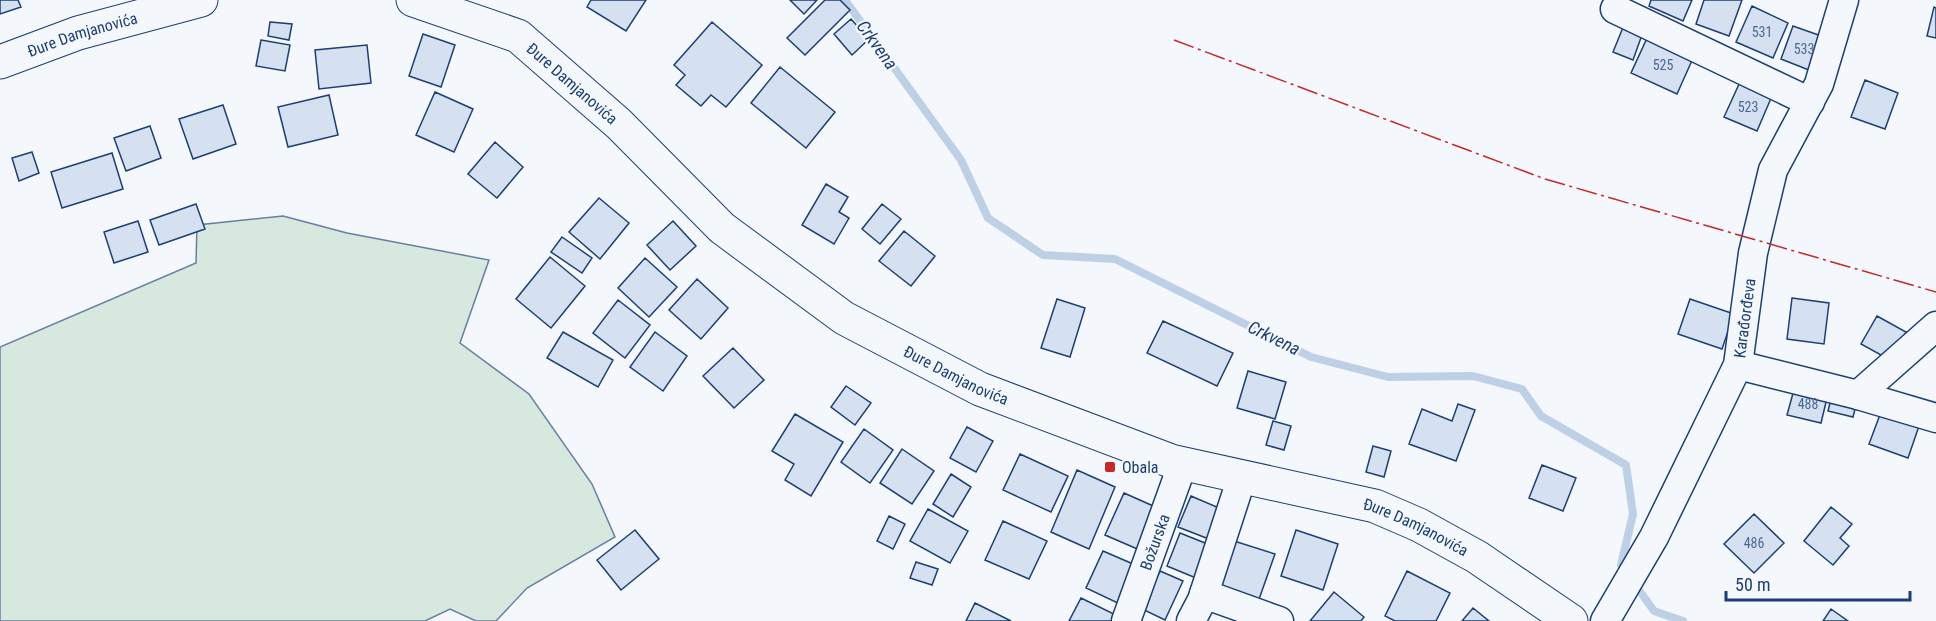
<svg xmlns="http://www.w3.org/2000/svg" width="1936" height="621" font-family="'Roboto Condensed',sans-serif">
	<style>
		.green { fill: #d7e8df; stroke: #687fa3; stroke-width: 1.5 }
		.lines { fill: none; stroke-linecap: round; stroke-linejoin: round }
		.stream { stroke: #bed0e5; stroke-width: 8 }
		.building { fill: #d5e0f0; stroke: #1d3f73; stroke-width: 1.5 }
		.minor-casing { stroke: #1d3f73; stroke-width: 31 }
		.major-casing { stroke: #1d3f73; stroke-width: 35 }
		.minor { stroke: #f4f7fb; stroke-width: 28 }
		.major { stroke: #f4f7fb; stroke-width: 33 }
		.power { stroke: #c62828; stroke-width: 1.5; stroke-dasharray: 21 4.5 3 4.5; stroke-linecap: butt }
		.poi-dot { fill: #c62828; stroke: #f4f7fb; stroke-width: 2 }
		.labels { text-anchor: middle; stroke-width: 4.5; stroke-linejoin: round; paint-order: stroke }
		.number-label { font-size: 14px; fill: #4b6792 }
		.street-label { font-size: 16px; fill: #1d3f73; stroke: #f4f7fb }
		.poi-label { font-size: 16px; fill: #1d3f73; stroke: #f4f7fb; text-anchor: start }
		.water-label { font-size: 18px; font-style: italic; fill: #1d3f73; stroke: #f4f7fb }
	</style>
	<rect width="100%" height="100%" fill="#f4f7fb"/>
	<path class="green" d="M 283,216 L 347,233 L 489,260 L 460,343 L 529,394 L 592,484 L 615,537 L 527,588 L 496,621 L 476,621 L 450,609 L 425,621 L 0,621 L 0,347 L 196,263 L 197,225 Z"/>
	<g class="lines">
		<path class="stream" d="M 845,0 L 961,160 L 988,218 L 1043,255 L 1115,259 L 1311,357 L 1388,377 L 1473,376 L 1522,389 L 1541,416 L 1626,465 L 1633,514 L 1621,565 L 1627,573
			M 1634,583 L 1654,611 L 1683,621"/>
	</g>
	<path class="building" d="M 0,0 L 18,0 L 21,7 L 0,14 Z
		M 591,0 L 646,0 L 626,31 L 587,7 Z
		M 790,0 L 817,0 L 804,14 Z
		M 825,0 L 840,0 L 850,10 L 805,55 L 787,38 Z
		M 1651,0 L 1692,0 L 1683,21 L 1649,6 Z
		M 1704,0 L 1742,0 L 1729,36 L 1696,24 Z
		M 1752,6 L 1788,23 L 1773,58 L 1736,42 Z
		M 1934,7 L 1936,8 L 1936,38 L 1927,36 Z
		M 851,19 L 869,39 L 852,55 L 834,34 Z
		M 270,22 L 292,24 L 289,40 L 268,36 Z
		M 712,22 L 762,65 L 726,107 L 711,95 L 701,106 L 676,85 L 685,75 L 674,65 Z
		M 1624,25 L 1643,32 L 1633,60 L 1613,52 Z
		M 1793,26 L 1827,38 L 1814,72 L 1781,59 Z
		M 423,34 L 455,45 L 441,87 L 409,76 Z
		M 1648,36 L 1694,56 L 1677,94 L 1631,73 Z
		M 261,40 L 290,45 L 285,71 L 256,66 Z
		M 367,45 L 371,83 L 319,89 L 315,50 Z
		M 780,67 L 835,112 L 806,148 L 751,103 Z
		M 1865,80 L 1898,93 L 1885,129 L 1851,117 Z
		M 1740,82 L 1772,96 L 1757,131 L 1724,117 Z
		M 435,92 L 473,109 L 454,152 L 416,135 Z
		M 329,95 L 338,135 L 288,147 L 278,107 Z
		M 223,105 L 236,144 L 193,159 L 179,119 Z
		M 150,126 L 161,158 L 126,171 L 114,138 Z
		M 495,142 L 523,167 L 497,198 L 468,174 Z
		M 32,152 L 39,173 L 19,181 L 12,158 Z
		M 112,153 L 123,189 L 62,208 L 51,172 Z
		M 826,184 L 848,197 L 839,212 L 849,218 L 834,244 L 802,225 Z
		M 599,198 L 629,223 L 600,259 L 569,232 Z
		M 196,204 L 205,229 L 159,245 L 150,220 Z
		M 882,204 L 901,219 L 880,244 L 862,229 Z
		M 138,221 L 148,252 L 114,263 L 104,232 Z
		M 673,221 L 696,246 L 670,270 L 647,245 Z
		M 904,231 L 935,256 L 911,286 L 879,261 Z
		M 562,237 L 592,258 L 582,273 L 551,252 Z
		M 550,257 L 585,286 L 551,328 L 516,299 Z
		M 645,258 L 677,287 L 649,317 L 618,288 Z
		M 697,279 L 728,308 L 701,339 L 669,310 Z
		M 1792,298 L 1829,303 L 1824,344 L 1787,339 Z
		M 1057,299 L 1085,308 L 1070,357 L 1041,348 Z
		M 1690,299 L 1734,314 L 1722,349 L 1678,334 Z
		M 618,300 L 650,325 L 625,358 L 593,333 Z
		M 1877,316 L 1906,332 L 1890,360 L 1861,344 Z
		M 1163,321 L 1233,353 L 1217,386 L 1147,353 Z
		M 563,332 L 613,360 L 598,387 L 547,358 Z
		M 655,332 L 687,356 L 663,391 L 630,367 Z
		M 733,348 L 764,380 L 734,408 L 703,376 Z
		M 1248,371 L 1286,382 L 1275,419 L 1237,408 Z
		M 846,386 L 871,403 L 855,425 L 831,407 Z
		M 1795,386 L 1828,394 L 1821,423 L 1787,415 Z
		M 1832,395 L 1857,401 L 1853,417 L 1828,411 Z
		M 1458,404 L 1475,410 L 1456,461 L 1409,444 L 1422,409 L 1452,421 Z
		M 1881,412 L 1919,426 L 1908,458 L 1869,444 Z
		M 795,414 L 843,442 L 811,496 L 785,480 L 794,464 L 772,451 Z
		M 1273,421 L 1291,426 L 1284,450 L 1266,445 Z
		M 967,427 L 993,441 L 976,472 L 950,458 Z
		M 864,429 L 893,450 L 870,483 L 841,462 Z
		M 1373,446 L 1391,451 L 1384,477 L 1366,472 Z
		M 902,449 L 934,471 L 912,504 L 880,483 Z
		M 1020,454 L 1068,476 L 1051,512 L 1003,490 Z
		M 1542,465 L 1576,478 L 1563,511 L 1529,498 Z
		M 1077,470 L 1115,487 L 1089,549 L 1051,532 Z
		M 951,474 L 971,487 L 953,517 L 933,504 Z
		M 1124,493 L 1160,509 L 1142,551 L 1105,535 Z
		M 1191,496 L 1226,511 L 1214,541 L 1178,527 Z
		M 1831,507 L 1852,524 L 1840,538 L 1849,546 L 1833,565 L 1804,541 Z
		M 928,509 L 968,531 L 950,563 L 910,541 Z
		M 1754,514 L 1784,543 L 1754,573 L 1724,544 Z
		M 889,516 L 905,524 L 893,549 L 877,541 Z
		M 1003,521 L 1047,541 L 1029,579 L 985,560 Z
		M 635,530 L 659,559 L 621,590 L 597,560 Z
		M 1296,530 L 1338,544 L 1323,590 L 1281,576 Z
		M 1180,533 L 1210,545 L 1196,578 L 1167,566 Z
		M 1234,541 L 1275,554 L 1258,602 L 1218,588 Z
		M 1103,551 L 1140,567 L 1122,605 L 1086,588 Z
		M 916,562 L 938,569 L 932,585 L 910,578 Z
		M 1160,571 L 1183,581 L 1165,620 L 1142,609 Z
		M 1407,571 L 1450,593 L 1436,621 L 1395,621 L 1385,616 Z
		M 1334,592 L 1364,617 L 1361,621 L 1310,621 Z
		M 1081,598 L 1120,617 L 1118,621 L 1069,621 Z
		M 975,603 L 1011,621 L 966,621 Z
		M 1473,608 L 1489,621 L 1462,621 Z
		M 1831,609 L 1848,621 L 1823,621 Z"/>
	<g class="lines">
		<g class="minor-casing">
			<g id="minor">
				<path d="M 1615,9 L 1810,102"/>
				<path d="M 1738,365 L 1858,395 L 1936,418"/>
				<path d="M 1858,395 L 1936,326"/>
				<path d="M 1204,594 L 1279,621"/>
				<path id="s1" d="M 1126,621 L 1183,463"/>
				<path d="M 1191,621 L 1202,600 L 1242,477"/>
				<path id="s2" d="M 1605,621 L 1654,537 L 1738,365 L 1753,253 L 1773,170 L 1819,84 L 1844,0"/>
			</g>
		</g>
		<g class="major-casing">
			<g id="major">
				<path id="s3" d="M 413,0 L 518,36 L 619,124 L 722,228 L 844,318 L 980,389 L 1171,461 L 1375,506 L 1419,525 L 1477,557 L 1571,621"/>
				<path id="s4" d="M 0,62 L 78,33 L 201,0"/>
			</g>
		</g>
		<use href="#minor" class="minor"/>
		<use href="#major" class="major"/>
		<path class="power" d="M 1174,40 L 1545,179 L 1936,292"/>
	</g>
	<rect class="poi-dot" x="1104" y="461" width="12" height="12" rx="3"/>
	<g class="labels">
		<g class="number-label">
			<text x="1762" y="37">531</text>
			<text x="1804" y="54">533</text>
			<text x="1663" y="70">525</text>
			<text x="1748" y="112">523</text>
			<text x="1808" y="409">488</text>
			<text x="1754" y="548">486</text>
		</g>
		<g class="street-label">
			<text dy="6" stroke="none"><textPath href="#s4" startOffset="87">Đure Damjanovića</textPath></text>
			<text dy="6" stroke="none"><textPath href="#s3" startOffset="183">Đure Damjanovića</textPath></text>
			<text dy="6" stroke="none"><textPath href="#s2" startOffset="336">Karađorđeva</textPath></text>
			<text dy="6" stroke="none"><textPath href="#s3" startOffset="669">Đure Damjanovića</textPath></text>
			<text dy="6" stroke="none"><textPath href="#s3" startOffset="1155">Đure Damjanovića</textPath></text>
			<text dy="6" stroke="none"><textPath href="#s1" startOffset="84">Božurska</textPath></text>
		</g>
		<g class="poi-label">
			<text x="1122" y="473">Obala</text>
		</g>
		<g class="water-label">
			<text transform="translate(877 45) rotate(54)" y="6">Crkvena</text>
			<text transform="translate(1274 338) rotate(26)" y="6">Crkvena</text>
		</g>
	</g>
	<path d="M1726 591v9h184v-9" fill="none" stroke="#1d3f73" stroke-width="3"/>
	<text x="1735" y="591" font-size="18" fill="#1d3f73" stroke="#f4f7fb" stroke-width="4.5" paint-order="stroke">50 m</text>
</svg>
